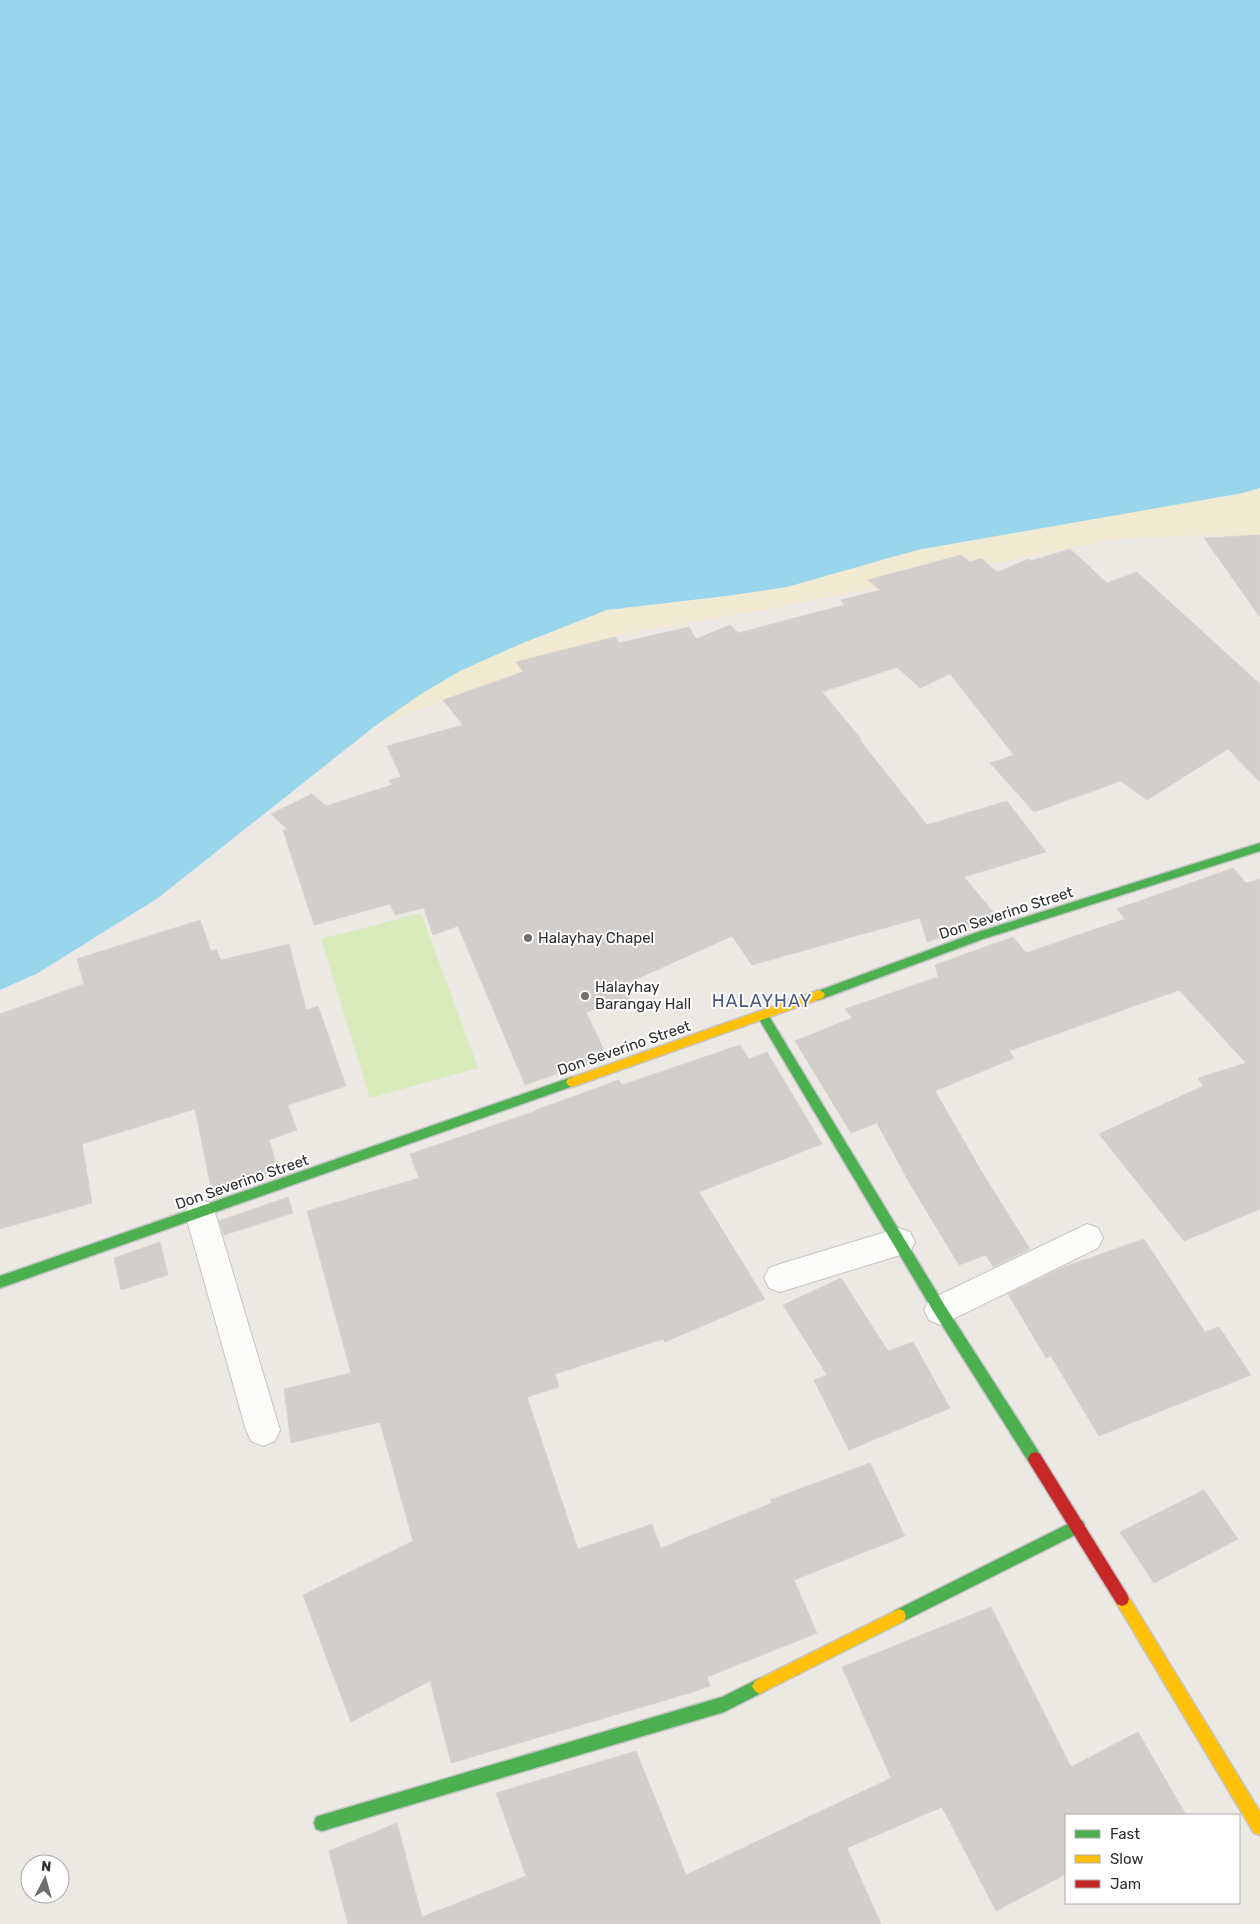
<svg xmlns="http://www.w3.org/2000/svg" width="1260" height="1924" font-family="Rubik,sans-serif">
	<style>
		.sand { fill: #f0ead3 }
		.pitch { fill: #d9eabb }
		.water { fill: #99d6ec }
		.building { fill: #d1cecb; stroke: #d7d4d0 }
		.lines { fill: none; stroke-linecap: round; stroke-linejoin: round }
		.lane-casing { stroke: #c5c4c5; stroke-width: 2 }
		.street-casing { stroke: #c5c4c5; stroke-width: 2 }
		.fast-casing { stroke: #c5c4c5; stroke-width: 3 }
		.slow-casing { stroke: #c5c4c5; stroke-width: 3 }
		.jam-casing { stroke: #c5c4c5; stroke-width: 3 }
		.lane { fill: #fcfcfb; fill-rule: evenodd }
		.street { fill: #fcfcfb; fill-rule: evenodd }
		.fast { fill: #4caf50; fill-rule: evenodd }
		.slow { fill: #ffc107; fill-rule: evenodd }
		.jam { fill: #c62828; fill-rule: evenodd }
		.poi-dot { fill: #706f6e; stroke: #fff; stroke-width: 2 }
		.labels { text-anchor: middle; stroke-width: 4; stroke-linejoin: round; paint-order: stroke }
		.street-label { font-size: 15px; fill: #2e2e2e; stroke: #fff }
		.poi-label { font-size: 15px; fill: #2e2e2e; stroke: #fff; text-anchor: start }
		.quarter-label { font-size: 18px; letter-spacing: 1px; fill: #4d5680; stroke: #fff }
	</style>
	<rect width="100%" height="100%" fill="#ece8e4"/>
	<path class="sand" d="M 1260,488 L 1260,539 L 1207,535 L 1115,539 L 775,608 L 617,635 L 375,726 L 421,694 L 460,671 L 518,645 L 607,610 L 726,596 L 787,587 L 917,550 L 1243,493 Z"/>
	<path class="pitch" d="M 421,913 L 478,1068 L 370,1098 L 321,939 Z"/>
	<path class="water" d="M 0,0 L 1260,0 L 1260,488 L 1243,493 L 917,550 L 787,587 L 726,596 L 607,610 L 518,645 L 460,671 L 421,694 L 375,726 L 158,898 L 38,973 L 0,990 Z"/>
	<path class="building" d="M 1260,535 L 1260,617 L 1204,538 Z
		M 1070,549 L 1107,583 L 1137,572 L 1260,684 L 1260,782 L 1228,749 L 1147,800 L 1121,781 L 1034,812 L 990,763 L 1014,755 L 950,674 L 920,688 L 897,667 L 822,692 L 861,739 L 859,739 L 927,825 L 1007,801 L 1046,852 L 964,877 L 998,918 L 927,942 L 920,918 L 752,965 L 732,936 L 623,985 L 629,1000 L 586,1012 L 607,1056 L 525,1085 L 458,926 L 433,935 L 424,908 L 395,915 L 390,904 L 314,925 L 283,830 L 287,829 L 271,814 L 312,794 L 326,806 L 392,785 L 389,780 L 401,777 L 387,746 L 463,725 L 443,700 L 523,672 L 516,662 L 615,637 L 619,643 L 689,627 L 696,639 L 730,625 L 738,633 L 844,605 L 841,600 L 880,590 L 868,580 L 961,555 L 970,562 L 981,558 L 997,572 L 1029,559 L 1031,561 Z
		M 1233,868 L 1246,883 L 1260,879 L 1260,1209 L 1184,1241 L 1099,1134 L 1203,1086 L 1198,1078 L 1246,1063 L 1179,990 L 1009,1051 L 1014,1058 L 935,1091 L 983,1174 L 1030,1249 L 993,1267 L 986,1255 L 959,1265 L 909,1182 L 877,1123 L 851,1133 L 795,1041 L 852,1018 L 845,1009 L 938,977 L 935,965 L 1013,937 L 1026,953 L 1125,919 L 1117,909 Z
		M 200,920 L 211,951 L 216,949 L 221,960 L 289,944 L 306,1010 L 318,1006 L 346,1086 L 288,1105 L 297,1130 L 269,1140 L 278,1170 L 212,1193 L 195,1109 L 82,1144 L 92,1203 L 0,1229 L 0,1014 L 84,984 L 77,959 Z
		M 740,1045 L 749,1059 L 767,1052 L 822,1144 L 699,1192 L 765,1299 L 665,1342 L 663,1339 L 555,1374 L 559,1387 L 527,1397 L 578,1549 L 652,1524 L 661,1548 L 772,1503 L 770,1500 L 870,1463 L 905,1536 L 794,1580 L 817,1633 L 707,1677 L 710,1686 L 690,1693 L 451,1763 L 430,1681 L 351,1722 L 303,1595 L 413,1541 L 380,1422 L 291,1443 L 284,1389 L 351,1373 L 307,1211 L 419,1178 L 410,1154 L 536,1111 L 536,1110 L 619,1080 L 622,1085 Z
		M 288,1197 L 293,1213 L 224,1235 L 219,1221 Z
		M 1144,1239 L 1205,1332 L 1219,1327 L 1251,1375 L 1099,1436 L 1051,1356 L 1046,1358 L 1008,1294 L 1061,1268 Z
		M 160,1242 L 168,1275 L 121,1290 L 114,1258 Z
		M 841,1278 L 888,1351 L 913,1342 L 950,1408 L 849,1450 L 814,1380 L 827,1375 L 783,1305 Z
		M 1204,1490 L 1238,1539 L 1154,1583 L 1120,1532 Z
		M 991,1607 L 1071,1767 L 1138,1732 L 1186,1815 L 1066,1815 L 1066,1874 L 996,1911 L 942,1807 L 847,1848 L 881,1924 L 348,1924 L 329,1851 L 397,1823 L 422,1917 L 526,1876 L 496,1793 L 636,1751 L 686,1875 L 891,1778 L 842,1667 Z"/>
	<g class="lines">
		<g class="lane-casing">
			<path id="lane" d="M 1087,1224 L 1098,1228 L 1103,1238 L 1098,1248 L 951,1320 L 940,1325 L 929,1320 L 924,1310 L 929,1300 Z
				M 899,1228 L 910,1232 L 915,1242 L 910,1252 L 780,1292 L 769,1288 L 764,1278 L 769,1268 L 780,1264 Z"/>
		</g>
		<g class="street-casing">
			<path id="street" d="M 200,1199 L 211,1203 L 215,1213 L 280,1430 L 275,1441 L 263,1446 L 251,1441 L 246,1430 L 185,1213 L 189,1203 Z"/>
		</g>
		<g class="fast-casing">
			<path id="fast" d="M 1260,843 L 1260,851 L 983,939 L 819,1000 L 815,998 L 813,995 L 815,992 L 975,933 Z
				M 763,1011 L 767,1013 L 945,1306 L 1040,1454 L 1042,1459 L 1040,1464 L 1035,1466 L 1030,1464 L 935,1314 L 759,1019 L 757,1016 L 759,1013 Z
				M 572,1077 L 576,1079 L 578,1082 L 576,1085 L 0,1288 L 0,1276 Z
				M 1078,1519 L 1083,1521 L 1085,1526 L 1083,1531 L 904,1621 L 899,1623 L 894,1621 L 892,1616 L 894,1611 Z
				M 760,1678 L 765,1681 L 768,1686 L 765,1691 L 724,1712 L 322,1831 L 316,1829 L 314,1823 L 316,1817 L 322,1815 L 722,1697 Z"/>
		</g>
		<g class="slow-casing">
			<path id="slow" d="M 819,990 L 823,992 L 825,995 L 823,998 L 572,1087 L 568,1085 L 566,1082 L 568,1079 Z
				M 1122,1592 L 1127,1594 L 1260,1812 L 1260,1835 L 1254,1833 L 1117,1604 L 1115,1599 L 1117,1594 Z
				M 899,1609 L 904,1611 L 906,1616 L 904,1621 L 765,1691 L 760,1694 L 755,1691 L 752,1686 L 755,1681 Z"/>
		</g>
		<g class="jam-casing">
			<path id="jam" d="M 1035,1452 L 1040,1454 L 1127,1594 L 1129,1599 L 1127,1604 L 1122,1606 L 1117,1604 L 1030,1464 L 1028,1459 L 1030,1454 Z"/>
		</g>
		<use href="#lane" class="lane"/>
		<use href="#street" class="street"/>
		<use href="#fast" class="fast"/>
		<use href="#slow" class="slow"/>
		<use href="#jam" class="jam"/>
	</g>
	<g class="poi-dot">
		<circle cx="528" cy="938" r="5"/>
		<circle cx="585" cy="996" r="5"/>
	</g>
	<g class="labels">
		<g class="street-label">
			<text transform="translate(1006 913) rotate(-18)" y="5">Don Severino Street</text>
			<text transform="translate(624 1048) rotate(-19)" y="5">Don Severino Street</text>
			<text transform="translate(242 1182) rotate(-19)" y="5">Don Severino Street</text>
		</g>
		<g class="poi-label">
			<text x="538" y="943">Halayhay Chapel</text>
			<text x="595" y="992">Halayhay<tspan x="595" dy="17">Barangay Hall</tspan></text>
		</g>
		<g class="quarter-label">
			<text x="762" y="1007">HALAYHAY</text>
		</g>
	</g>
	<rect x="1065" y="1814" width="175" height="90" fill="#ffffff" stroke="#ababab"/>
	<rect x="1075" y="1830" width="25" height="8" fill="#4caf50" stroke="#ababab"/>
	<text x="1110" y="1839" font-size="15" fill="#2e2e2e">Fast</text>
	<rect x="1075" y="1855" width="25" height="8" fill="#ffc107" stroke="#ababab"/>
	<text x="1110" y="1864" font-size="15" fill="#2e2e2e">Slow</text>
	<rect x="1075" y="1880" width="25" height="8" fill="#c62828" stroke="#ababab"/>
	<text x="1110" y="1889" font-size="15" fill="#2e2e2e">Jam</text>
	<g transform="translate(45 1879) rotate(6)"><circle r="24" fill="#ffffff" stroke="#ababab"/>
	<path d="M0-4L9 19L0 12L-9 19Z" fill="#706f6e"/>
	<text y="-8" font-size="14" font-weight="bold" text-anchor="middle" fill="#2e2e2e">N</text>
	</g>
</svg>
